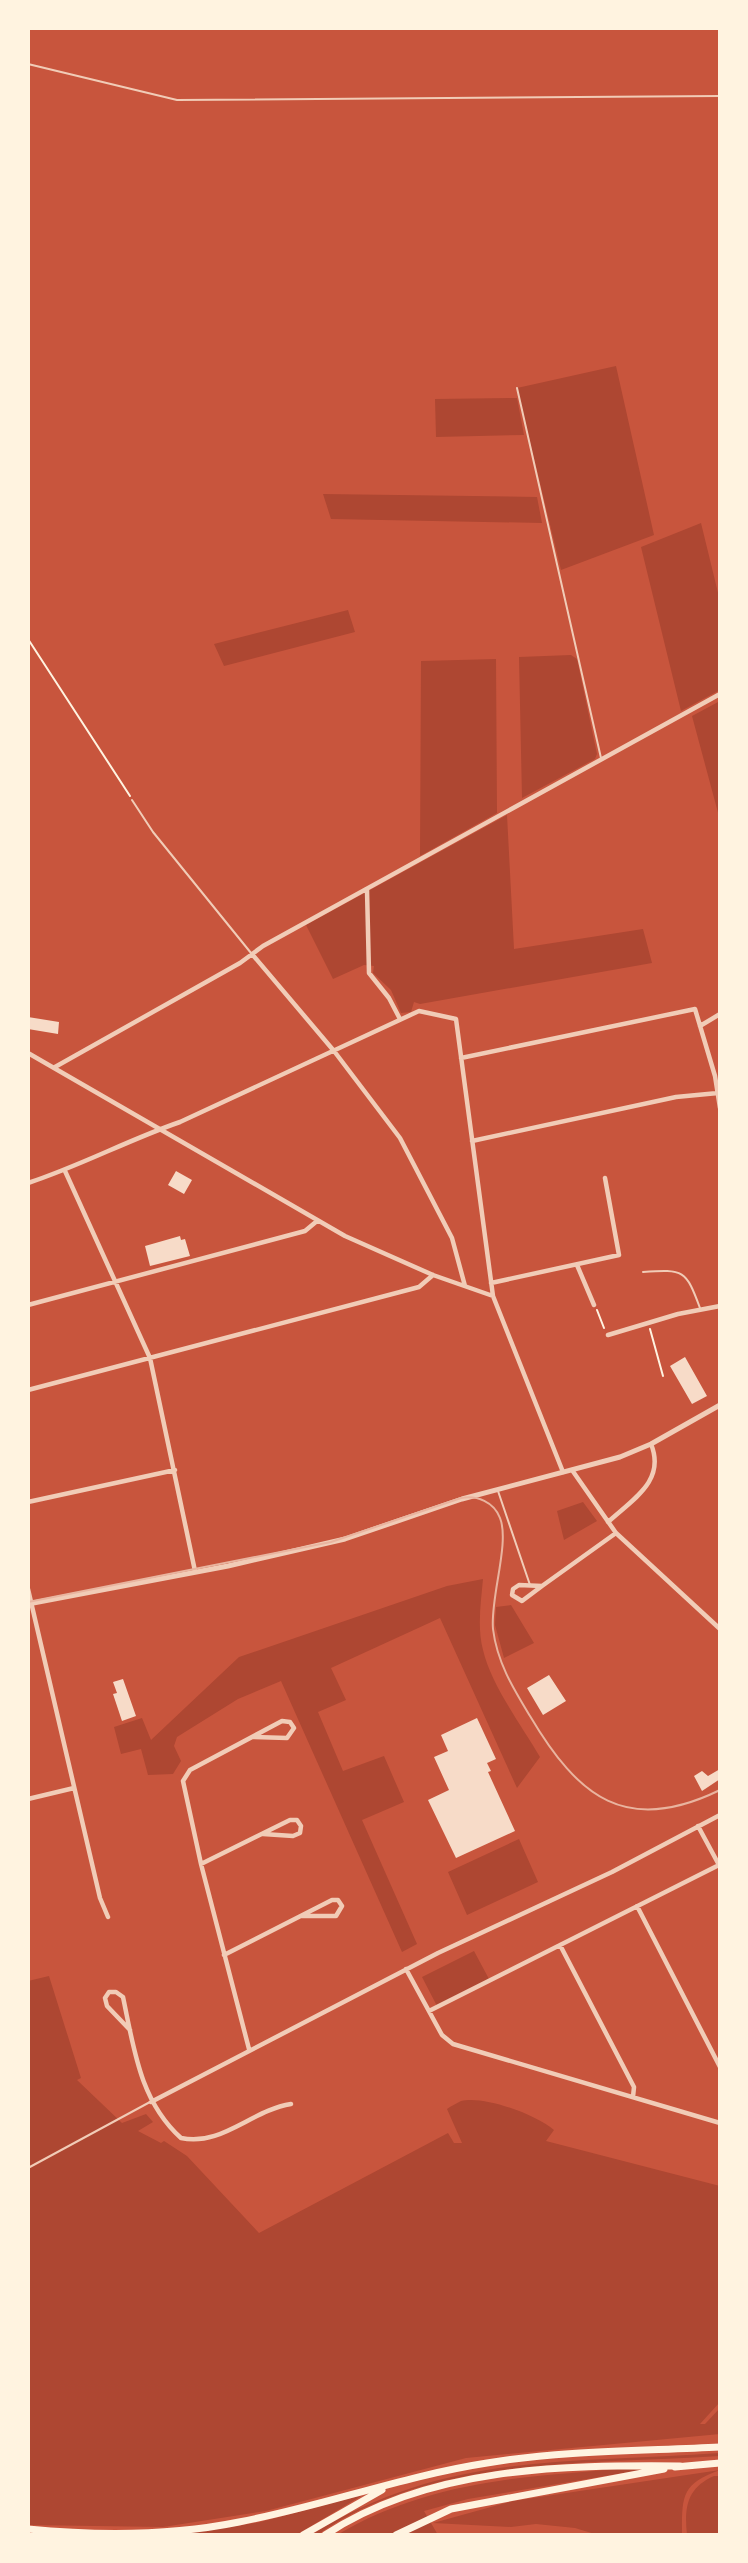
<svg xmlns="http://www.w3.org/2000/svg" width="748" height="2563" font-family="Barlow,sans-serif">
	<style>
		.green { fill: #ae4732 }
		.building { fill: #f7dbc8 }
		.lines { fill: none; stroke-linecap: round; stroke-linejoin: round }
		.path { stroke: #fff3e0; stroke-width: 2 }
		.service { stroke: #f1ccb7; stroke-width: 2 }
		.minor { stroke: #f1ccb7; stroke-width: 4.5 }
		.tertiary { stroke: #f1ccb7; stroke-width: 5 }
		.trunk { stroke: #fff3e0; stroke-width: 7 }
		.tram { stroke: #e9b49f; stroke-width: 2 }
	</style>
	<rect width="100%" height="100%" fill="#c8553d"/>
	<path class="green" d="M 616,366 L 654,535 L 561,570 L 517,388 Z
		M 517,398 L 524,435 L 436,437 L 435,399 Z
		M 323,494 L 537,497 L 542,523 L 331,519 Z
		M 701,523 L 720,601 L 720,690 L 681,711 L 641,547 Z
		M 348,610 L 355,632 L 224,666 L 214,644 Z
		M 571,655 L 577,659 L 597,754 L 595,759 L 522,798 L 519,657 Z
		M 496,659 L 497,813 L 420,856 L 421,661 Z
		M 720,701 L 720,820 L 692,716 Z
		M 507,815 L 514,949 L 643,929 L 652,963 L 420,1004 L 414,1002 L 411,1012 L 401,1013 L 391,990 L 373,973 L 374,966 L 364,965 L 333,979 L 306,925 Z
		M 583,1502 L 597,1521 L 564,1540 L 557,1511 Z
		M 483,1579 C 481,1602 477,1627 483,1650 C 491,1685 522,1726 540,1757 L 517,1788 L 440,1618 L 331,1668 L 346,1700 L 318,1712 L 343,1771 L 384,1756 L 404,1802 L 362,1820 L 417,1944 L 402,1952 L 281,1681 L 238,1699 L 177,1737 L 174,1746 L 181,1761 L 173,1774 L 148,1775 L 141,1749 L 121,1754 L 114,1727 L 142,1718 L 151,1740 L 239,1657 L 447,1586 Z
		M 511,1605 L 534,1643 L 504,1658 L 495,1625 L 496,1607 Z
		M 519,1839 L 538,1882 L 467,1915 L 448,1872 Z
		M 474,1951 L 489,1979 L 437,2006 L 422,1977 Z
		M 49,1976 L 81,2078 L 77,2080 L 122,2123 L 146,2114 L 153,2122 L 138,2131 L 161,2143 L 164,2141 L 187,2156 L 259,2233 L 448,2133 L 454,2143 L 462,2143 L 447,2109 C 451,2106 457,2103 461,2101 C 484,2095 537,2115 554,2130 L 546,2141 L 720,2186 L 720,2402 L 700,2424 L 705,2424 L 720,2408 L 720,2434 L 466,2458 L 266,2511 L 163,2527 L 28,2525 L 28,1981 Z
		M 720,2453 L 720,2456 C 585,2465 434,2455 317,2535 L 311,2535 C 447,2451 569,2464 720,2453 Z
		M 641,2470 L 468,2499 L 424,2511 L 438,2535 L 337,2535 C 409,2492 490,2479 572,2473 C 595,2471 619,2468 641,2470 Z
		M 720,2470 C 681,2484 682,2496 682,2535 L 598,2535 L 575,2528 L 536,2524 L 511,2527 L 433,2523 L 513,2501 Z
		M 714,2476 L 720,2476 L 720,2535 L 687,2535 C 684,2507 687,2488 714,2476 Z
		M 363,2495 L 296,2535 L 177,2535 L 260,2522 Z"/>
	<path class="building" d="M 28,1017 L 59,1022 L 58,1034 L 28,1029 Z
		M 176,1171 L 192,1180 L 184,1194 L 168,1185 Z
		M 180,1236 L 181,1240 L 185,1239 L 190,1256 L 150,1266 L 145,1246 Z
		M 685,1357 L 707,1396 L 692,1404 L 670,1366 Z
		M 549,1675 L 566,1701 L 543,1715 L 527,1688 Z
		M 123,1679 L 136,1716 L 122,1721 L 113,1694 L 117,1693 L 113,1682 Z
		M 477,1718 L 496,1759 L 487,1763 L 491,1771 L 488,1772 L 515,1831 L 456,1858 L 428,1800 L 449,1790 L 434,1757 L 448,1751 L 441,1735 Z
		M 720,1769 L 720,1779 L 702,1791 L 694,1776 L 702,1771 L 708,1776 Z"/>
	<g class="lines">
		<path class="path" d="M 28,639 L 130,796
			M 597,1310 L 604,1328
			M 650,1329 L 663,1376"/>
		<path class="service" d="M 28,64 L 177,100 L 720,96
			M 517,388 L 601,758
			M 132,800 L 153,832 L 251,953
			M 643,1272 C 684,1269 686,1270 700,1308
			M 498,1491 L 530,1585
			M 28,2168 L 150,2102"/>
		<path class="minor" d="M 367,890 L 369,973 L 389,998 L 400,1019
			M 252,954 L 334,1051 L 400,1138 L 452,1238 L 465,1286
			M 700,1026 L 720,1014
			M 28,1053 L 345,1236 L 433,1275 L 493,1296
			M 461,1058 L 695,1009 L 715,1076 L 720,1108
			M 55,1067 L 240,963 L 263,946 L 720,694
			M 472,1141 L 676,1097 L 718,1093
			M 65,1171 L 150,1358 L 195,1571
			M 28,1183 C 80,1166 128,1140 180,1122 L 419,1011 L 456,1019 L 493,1296 L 563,1472
			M 577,1265 L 594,1305
			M 491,1283 L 619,1255 L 605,1178
			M 28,1305 L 305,1231 L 317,1221
			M 608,1335 L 678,1314 L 720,1306
			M 28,1390 L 419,1287 L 433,1275
			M 572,1470 L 616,1533 L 720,1629
			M 28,1502 L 175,1470
			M 608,1522 C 633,1499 666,1481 651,1444
			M 542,1586 L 522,1601 L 512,1595 L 513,1589 L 519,1585 L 542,1586 L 616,1533
			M 28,1589 L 100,1898 L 108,1917
			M 28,1799 L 74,1788
			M 698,1826 L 719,1865
			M 201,1864 L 290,1820 L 297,1820 L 301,1826 L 300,1833 L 293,1836 L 263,1834
			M 637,1906 L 720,2067
			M 560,1945 L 634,2087 L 633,2097
			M 224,1955 L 332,1900 L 338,1900 L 342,1906 L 336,1916 L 302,1916
			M 406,1969 L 442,2035 L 453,2044 L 720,2123
			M 429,2011 L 719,1865
			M 130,2030 L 107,2006 L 105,1998 L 109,1992 L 116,1992 L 123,1997 C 134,2049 140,2101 181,2138 C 221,2147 252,2110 291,2104
			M 249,2049 L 201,1864 L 183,1781 L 190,1770 L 282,1721 L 290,1722 L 294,1728 L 287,1738 L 253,1737
			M 151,2102 L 438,1953 L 612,1872 L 720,1815"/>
		<path class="tertiary" d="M 28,1604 L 228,1566 L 345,1539 L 462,1499 L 620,1457 L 651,1444 L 720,1405"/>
		<path class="trunk" d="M 675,2467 L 720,2463
			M 28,2529 C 99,2536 170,2536 239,2522 C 323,2506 403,2476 487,2463 C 564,2450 643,2451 720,2447
			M 303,2535 L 382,2490
			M 325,2535 C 428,2467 561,2465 680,2466
			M 396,2535 L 451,2509 L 664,2469"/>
		<path class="tram" d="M 28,1602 L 331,1542 L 461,1498 C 477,1495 494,1502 500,1518 C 510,1543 490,1598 493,1629 C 497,1662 513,1688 530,1716 C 578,1797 626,1836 720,1790"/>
	</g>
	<rect width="748" height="2563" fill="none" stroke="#fff3e0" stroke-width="60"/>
</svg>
